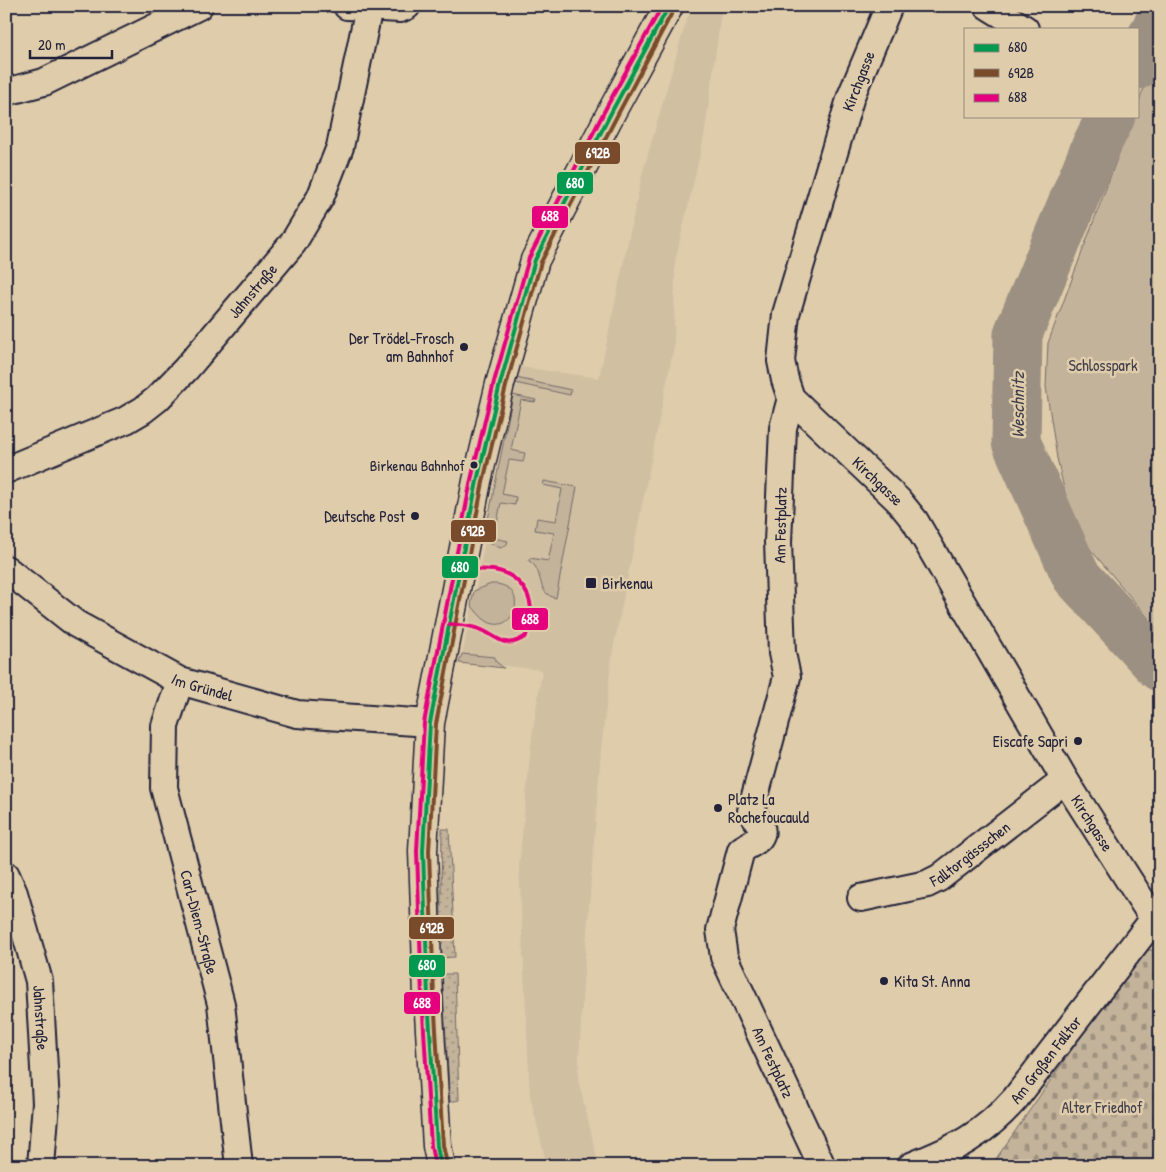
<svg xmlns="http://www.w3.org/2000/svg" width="1166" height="1172" font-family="'Patrick Hand',sans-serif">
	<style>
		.built { fill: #d1bfa2 }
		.green { fill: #c3b39a; stroke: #726a6a }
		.cemetery { fill: url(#cemetery-stones); stroke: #726a6a }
		.garden { fill: url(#garden-dots); stroke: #726a6a }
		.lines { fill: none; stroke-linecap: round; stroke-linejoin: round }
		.river { stroke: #9b9082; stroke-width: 49 }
		.minor-casing { stroke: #22223b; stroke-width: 30 }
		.major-casing { stroke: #22223b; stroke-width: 31 }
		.minor { stroke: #dfccaa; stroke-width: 26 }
		.major { stroke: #dfccaa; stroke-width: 28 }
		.bus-1-casing { stroke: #dfccaa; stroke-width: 8 }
		.bus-2-casing { stroke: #dfccaa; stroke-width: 8 }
		.bus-3-casing { stroke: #dfccaa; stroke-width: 8 }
		.bus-1 { stroke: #03994f; stroke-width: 4 }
		.bus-2 { stroke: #7a4b2a; stroke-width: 4 }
		.bus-3 { stroke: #e5007d; stroke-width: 4 }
		.poi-dot { fill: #22223b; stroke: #dfccaa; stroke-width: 2 }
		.labels { text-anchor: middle; stroke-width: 5; stroke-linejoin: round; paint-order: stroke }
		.bus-label { font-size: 15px; fill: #22223b; stroke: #dfccaa; text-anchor: end }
		.street-label { font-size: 16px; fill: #22223b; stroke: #dfccaa }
		.poi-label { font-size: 16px; fill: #22223b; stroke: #dfccaa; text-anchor: end }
		.park-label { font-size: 16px; fill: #423f4e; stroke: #dfccaa }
		.water-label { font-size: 18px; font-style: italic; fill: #403e4d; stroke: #dfccaa }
		.line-badge { stroke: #dfccaa; stroke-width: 2 }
		.badge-label { font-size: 14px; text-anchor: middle; font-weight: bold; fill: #fff }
	</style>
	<defs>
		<pattern id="cemetery-stones" width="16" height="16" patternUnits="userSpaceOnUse" patternTransform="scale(1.25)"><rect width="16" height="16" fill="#c3b39a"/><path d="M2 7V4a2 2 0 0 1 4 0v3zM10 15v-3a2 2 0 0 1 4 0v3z" fill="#9e917f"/></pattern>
		<pattern id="garden-dots" width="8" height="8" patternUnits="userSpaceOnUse" patternTransform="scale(1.25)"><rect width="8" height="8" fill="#c3b39a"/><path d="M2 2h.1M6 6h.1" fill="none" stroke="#9e917f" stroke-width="1.8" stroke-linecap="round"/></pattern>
	</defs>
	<rect width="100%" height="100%" fill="#dfccaa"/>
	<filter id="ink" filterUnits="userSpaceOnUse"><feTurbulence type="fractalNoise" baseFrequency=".02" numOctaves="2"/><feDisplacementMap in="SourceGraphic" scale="10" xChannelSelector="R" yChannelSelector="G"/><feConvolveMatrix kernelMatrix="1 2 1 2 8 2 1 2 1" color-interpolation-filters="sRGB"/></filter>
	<g filter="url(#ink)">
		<path class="built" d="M 692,6 L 722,6 L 704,137 L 675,262 L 674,346 L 612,655 L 601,750 L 583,985 L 578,1079 L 599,1166 L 547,1166 L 530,1096 L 519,866 L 532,737 L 542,670 L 461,661 L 520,367 L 599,378 L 642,175 L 685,25 Z"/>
		<path class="green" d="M 1160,61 L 1160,632 L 1080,537 L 1065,493 L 1057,458 L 1046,387 L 1048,343 L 1133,116 L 1137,116 C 1137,95 1149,78 1160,61 Z
			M 516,378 L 571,390 L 570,395 L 515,383 Z
			M 513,395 L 536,400 L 535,402 L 521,400 L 511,450 L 525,453 L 523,462 L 509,460 L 502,494 L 516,497 L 515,505 L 501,503 L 494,538 L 508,541 L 506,546 L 500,548 L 491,543 L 485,534 Z
			M 544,481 L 577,487 L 556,598 C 535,594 545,570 529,561 L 530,558 L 548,561 L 554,533 L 535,530 L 537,518 L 556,521 L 562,489 L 543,485 Z
			M 491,584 C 531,582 516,636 488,622 C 481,618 476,611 471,605 L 474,591 Z
			M 462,654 L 495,657 L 495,661 L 504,668 L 459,663 Z"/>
		<path class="cemetery" d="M 1141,950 L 1160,950 L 1160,1166 L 991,1166 Z"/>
		<path class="garden" d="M 442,829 L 449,829 L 455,957 L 440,958 Z
			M 442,974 L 455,974 L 459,1100 L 450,1102 Z"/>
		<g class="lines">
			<path class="river" d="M 1137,65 L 1160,21
				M 1111,116 L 1096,146 L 1018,334 L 1016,442 L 1076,576 L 1160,667"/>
			<g class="minor-casing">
				<g id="minor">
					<path d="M 347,6 L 400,9 L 407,6"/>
					<path id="s1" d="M 889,6 L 851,96 L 786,314 L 781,361 L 785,380 L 791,398 L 898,500 L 915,521 L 1065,780 L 1160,929"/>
					<path d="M 988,6 L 1025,29"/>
					<path d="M 6,92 L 44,82 L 199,6"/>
					<path id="s2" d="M 791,398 L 783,428 L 778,542 L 782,653 L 787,677 L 751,811 C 753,816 757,819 760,824 C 767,840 750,843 741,850 L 720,930 L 724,957 L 822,1166"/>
					<path id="s3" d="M 6,470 L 126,420 L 143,410 L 157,399 L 186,369 L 293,243 L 320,198 L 340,147 L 369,7"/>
					<path id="s4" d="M 6,569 L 76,624 L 180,681 L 297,714 L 430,723"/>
					<path id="s5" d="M 180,681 L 165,726 L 164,788 L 221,1004 L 239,1166"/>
					<path id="s6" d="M 6,875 L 14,893 L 39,981 L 46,1103 L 41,1166"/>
					<path id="s7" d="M 861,898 L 927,884 L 939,878 L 1065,780"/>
					<path id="s8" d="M 911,1166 C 956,1148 982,1136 1015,1099 L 1153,920"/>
				</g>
			</g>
			<g class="major-casing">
				<path id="major" d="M 441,1166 L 437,1146 L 428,997 L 423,851 L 430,723 L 477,481 L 500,384 L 535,260 L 612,111 L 669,6"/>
			</g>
			<use href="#minor" class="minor"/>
			<use href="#major" class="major"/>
			<g class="bus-1-casing">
				<path id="bus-1" d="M 441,1166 L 437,1146 L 428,997 L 423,851 L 430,723 L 477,481 L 500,384 L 535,260 L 612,111 L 669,6"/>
			</g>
			<g class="bus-2-casing">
				<path id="bus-2" d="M 447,1165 L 443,1145 L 434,997 L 429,851 L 436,724 L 483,482 L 506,386 L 541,262 L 618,114 L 674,9"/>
			</g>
			<g class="bus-3-casing">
				<path id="bus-3" d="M 449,624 C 458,625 467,625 476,628 C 497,634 503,652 526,636 C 528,628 531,618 531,609 C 530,589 513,572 493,570 C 483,569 473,570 462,570
					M 435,1166 L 431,1146 L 422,997 L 417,851 L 424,723 L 471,480 L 494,382 L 529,258 L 606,108 L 662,6"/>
			</g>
			<use href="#bus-1" class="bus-1"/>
			<use href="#bus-2" class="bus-2"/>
			<use href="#bus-3" class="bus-3"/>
		</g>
	</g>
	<g class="poi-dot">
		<circle cx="464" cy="347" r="5"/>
		<circle cx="474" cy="465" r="4.5"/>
		<circle cx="415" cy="516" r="5"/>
		<rect x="585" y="577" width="12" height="12" rx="2.5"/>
		<circle cx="1078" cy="741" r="5"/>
		<circle cx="718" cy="808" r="5"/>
		<circle cx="884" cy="981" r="5"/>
	</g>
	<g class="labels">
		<g class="bus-label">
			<text x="465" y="471">Birkenau Bahnhof</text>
		</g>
		<g class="street-label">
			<text transform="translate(858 81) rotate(-69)" y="6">Kirchgasse</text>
			<text dy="6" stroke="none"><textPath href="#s3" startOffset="312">Jahnstraße</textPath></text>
			<text dy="6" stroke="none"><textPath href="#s1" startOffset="531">Kirchgasse</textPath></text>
			<text transform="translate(780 525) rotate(-89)" y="6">Am Festplatz</text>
			<text dy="6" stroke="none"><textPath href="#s4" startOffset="231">Im Gründel</textPath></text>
			<text dy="6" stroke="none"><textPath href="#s1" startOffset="936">Kirchgasse</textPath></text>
			<text dy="6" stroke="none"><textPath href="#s7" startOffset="120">Falltorgässschen</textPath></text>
			<text dy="6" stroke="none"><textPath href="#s5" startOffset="248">Carl-Diem-Straße</textPath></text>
			<text dy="6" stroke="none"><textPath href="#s6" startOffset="148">Jahnstraße</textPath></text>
			<text dy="6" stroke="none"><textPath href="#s8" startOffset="175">Am Großen Falltor</textPath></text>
			<text dy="6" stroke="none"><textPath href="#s2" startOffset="698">Am Festplatz</textPath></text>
		</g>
		<g class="poi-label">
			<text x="454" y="344">Der Trödel-Frosch<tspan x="454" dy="18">am Bahnhof</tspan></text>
			<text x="405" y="522">Deutsche Post</text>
			<text x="602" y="589" text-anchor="start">Birkenau</text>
			<text x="1068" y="747">Eiscafe Sapri</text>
			<text x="728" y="805" text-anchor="start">Platz La<tspan x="728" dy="18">Rochefoucauld</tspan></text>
			<text x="894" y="987" text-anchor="start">Kita St. Anna</text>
		</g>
		<g class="park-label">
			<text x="1103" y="371">Schlosspark</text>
			<text x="1102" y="1113">Alter Friedhof</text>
		</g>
		<g class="water-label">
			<text transform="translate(1018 405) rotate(-90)" y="6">Weschnitz</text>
		</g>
	</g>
	<g class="line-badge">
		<rect x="574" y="141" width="47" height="24" rx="5" fill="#7a4b2a"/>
		<rect x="556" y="171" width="38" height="24" rx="5" fill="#03994f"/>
		<rect x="531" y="205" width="38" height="24" rx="5" fill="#e5007d"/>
		<rect x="450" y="519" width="47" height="24" rx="5" fill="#7a4b2a"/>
		<rect x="441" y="555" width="38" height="24" rx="5" fill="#03994f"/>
		<rect x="511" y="607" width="38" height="24" rx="5" fill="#e5007d"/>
		<rect x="408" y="916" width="47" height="24" rx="5" fill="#7a4b2a"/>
		<rect x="408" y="954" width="38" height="24" rx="5" fill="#03994f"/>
		<rect x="403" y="991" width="38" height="24" rx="5" fill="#e5007d"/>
	</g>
	<g class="badge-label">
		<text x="598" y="158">692B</text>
		<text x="575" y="188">680</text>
		<text x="550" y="221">688</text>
		<text x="473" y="536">692B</text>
		<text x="460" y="572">680</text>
		<text x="530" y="624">688</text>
		<text x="432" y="933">692B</text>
		<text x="427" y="970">680</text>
		<text x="422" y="1008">688</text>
	</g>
	<rect width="1166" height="1172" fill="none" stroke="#dfccaa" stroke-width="25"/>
	<rect x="12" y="12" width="1141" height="1147" fill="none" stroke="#22223b" stroke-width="2" filter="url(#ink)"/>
	<rect x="964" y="28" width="175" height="90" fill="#dfccaa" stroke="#93887e"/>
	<rect x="974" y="44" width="25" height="8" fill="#03994f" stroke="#93887e"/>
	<text x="1008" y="52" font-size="15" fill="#22223b">680</text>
	<rect x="974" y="69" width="25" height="8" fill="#7a4b2a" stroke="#93887e"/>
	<text x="1008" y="78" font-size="15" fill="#22223b">692B</text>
	<rect x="974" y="94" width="25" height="8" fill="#e5007d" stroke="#93887e"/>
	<text x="1008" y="102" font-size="15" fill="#22223b">688</text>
	<path d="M30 50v8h82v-8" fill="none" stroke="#22223b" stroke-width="2.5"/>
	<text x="38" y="50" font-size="15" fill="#22223b" stroke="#dfccaa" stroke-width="4" paint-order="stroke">20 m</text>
</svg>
